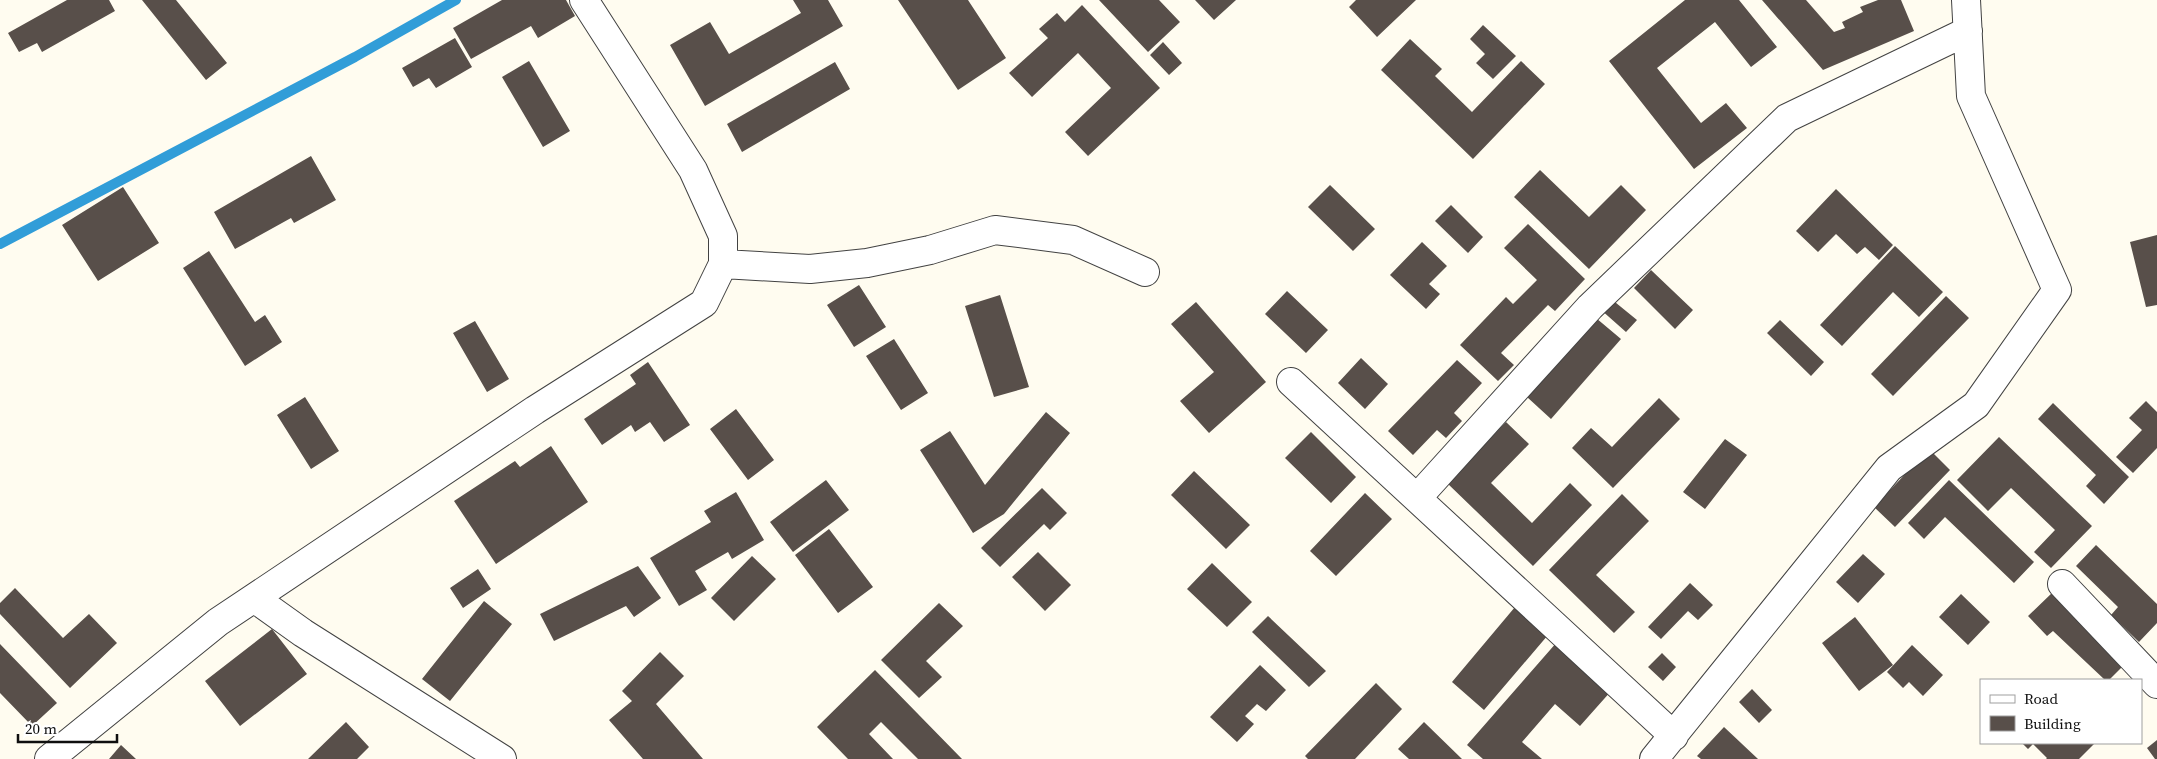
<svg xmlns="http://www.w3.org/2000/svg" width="2157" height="759" font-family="'Source Serif 4',serif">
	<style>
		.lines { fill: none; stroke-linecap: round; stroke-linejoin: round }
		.stream { stroke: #319dd8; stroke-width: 10 }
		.building { fill: #584f4a }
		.street-casing { stroke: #424242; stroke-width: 30 }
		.street { stroke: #fff; stroke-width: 28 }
	</style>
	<rect width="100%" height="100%" fill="#fffcf0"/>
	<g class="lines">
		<path class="stream" d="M 0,244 L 355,57 L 456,0"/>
	</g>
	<path class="building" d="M 67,0 L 109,0 L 115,11 L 42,52 L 37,43 L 19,52 L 8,33 Z
		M 142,0 L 176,0 L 227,63 L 206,80 Z
		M 502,0 L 566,0 L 575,16 L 538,38 L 531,26 L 471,59 L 453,28 Z
		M 793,0 L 828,0 L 843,26 L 705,106 L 670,45 L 710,22 L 729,54 L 801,13 Z
		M 898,0 L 968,0 L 1006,58 L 958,90 Z
		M 1099,0 L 1159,0 L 1180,22 L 1148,52 Z
		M 1195,0 L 1236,0 L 1214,20 Z
		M 1356,0 L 1416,0 L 1377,37 L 1349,7 Z
		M 1685,0 L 1739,0 L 1777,47 L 1751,67 L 1715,22 L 1657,68 L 1701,123 L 1726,103 L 1747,128 L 1694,169 L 1609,61 Z
		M 1762,0 L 1806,0 L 1834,32 L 1845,28 L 1842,22 L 1863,12 L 1860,7 L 1878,0 L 1901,0 L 1914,31 L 1823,70 Z
		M 1082,5 L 1160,88 L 1088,156 L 1065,132 L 1111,88 L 1078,53 L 1032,97 L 1009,73 L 1048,38 L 1039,29 L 1057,13 L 1065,22 Z
		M 1483,25 L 1516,56 L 1493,79 L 1476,63 L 1485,54 L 1470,39 Z
		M 455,38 L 472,67 L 436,88 L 429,78 L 413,87 L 402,68 Z
		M 1410,39 L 1442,69 L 1435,76 L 1472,112 L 1521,61 L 1545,84 L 1473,159 L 1381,70 Z
		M 1163,42 L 1182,63 L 1169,75 L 1150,55 Z
		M 529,61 L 570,131 L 543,147 L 502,77 Z
		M 835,62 L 850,89 L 742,152 L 727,124 Z
		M 311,156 L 336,200 L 294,223 L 291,218 L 235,249 L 214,212 Z
		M 1540,170 L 1589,217 L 1621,185 L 1646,210 L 1589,269 L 1514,197 Z
		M 1330,185 L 1375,229 L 1353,251 L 1308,207 Z
		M 123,187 L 159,243 L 98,281 L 62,225 Z
		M 1836,189 L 1893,245 L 1879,260 L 1865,247 L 1857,254 L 1836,234 L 1818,252 L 1796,231 Z
		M 1451,205 L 1483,237 L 1468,253 L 1435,221 Z
		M 1528,224 L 1585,279 L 1555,311 L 1548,305 L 1501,353 L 1514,365 L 1498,381 L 1460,345 L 1506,297 L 1513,304 L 1537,280 L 1504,248 Z
		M 2157,235 L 2157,305 L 2146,307 L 2130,242 Z
		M 1422,242 L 1447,266 L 1429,284 L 1440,294 L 1426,309 L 1390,275 Z
		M 1895,246 L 1943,292 L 1919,317 L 1893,292 L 1842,346 L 1820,325 Z
		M 209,251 L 255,322 L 265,315 L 282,342 L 245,366 L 183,268 Z
		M 1651,270 L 1693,310 L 1675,329 L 1634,288 Z
		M 859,285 L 886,327 L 854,347 L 827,305 Z
		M 1287,291 L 1328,330 L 1306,353 L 1265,314 Z
		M 1000,295 L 1029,387 L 994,397 L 965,306 Z
		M 1946,296 L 1969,318 L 1893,396 L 1871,374 Z
		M 1610,298 L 1637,320 L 1626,332 L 1600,309 Z
		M 1196,302 L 1266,382 L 1209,433 L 1180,401 L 1214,372 L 1171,324 Z
		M 1596,318 L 1621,339 L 1551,419 L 1527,397 Z
		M 1780,320 L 1824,362 L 1811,376 L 1767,333 Z
		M 475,321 L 509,379 L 487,392 L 453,333 Z
		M 894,339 L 928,393 L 901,410 L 866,356 Z
		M 1361,358 L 1388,384 L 1365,409 L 1338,383 Z
		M 1457,360 L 1482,383 L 1454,413 L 1462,421 L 1446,438 L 1437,430 L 1413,455 L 1388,431 Z
		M 648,362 L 690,425 L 664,442 L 650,422 L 635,432 L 631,425 L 602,445 L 584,419 L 636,384 L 630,375 Z
		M 305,397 L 339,451 L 311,469 L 277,415 Z
		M 1659,398 L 1680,419 L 1613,488 L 1572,448 L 1591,428 L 1612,447 Z
		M 2146,401 L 2157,412 L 2157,448 L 2133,473 L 2116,457 L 2142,430 L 2129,418 Z
		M 2053,403 L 2129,477 L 2104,504 L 2086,486 L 2096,475 L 2038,419 Z
		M 736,409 L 774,460 L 748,480 L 710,429 Z
		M 1046,412 L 1070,433 L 1004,514 L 973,533 L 920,450 L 950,431 L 985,485 Z
		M 1506,422 L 1529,444 L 1491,483 L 1532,523 L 1570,483 L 1592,505 L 1533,566 L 1447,483 Z
		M 1311,432 L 1356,477 L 1331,503 L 1285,458 Z
		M 1999,437 L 2092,526 L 2051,568 L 2034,552 L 2055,530 L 2011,488 L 1988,511 L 1957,480 Z
		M 1725,439 L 1747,455 L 1705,509 L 1683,492 Z
		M 551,446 L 588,502 L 496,564 L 454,501 L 515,461 L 520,467 Z
		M 1929,449 L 1950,470 L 1895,527 L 1874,507 Z
		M 1194,471 L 1250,525 L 1226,549 L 1171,495 Z
		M 826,480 L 849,510 L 793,552 L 770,522 Z
		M 1949,480 L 2034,562 L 2014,583 L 1945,517 L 1924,539 L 1908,523 Z
		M 1042,488 L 1067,513 L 1050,530 L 1044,524 L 1000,567 L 981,548 Z
		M 736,492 L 764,540 L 732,559 L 728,552 L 695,571 L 707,590 L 679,606 L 650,558 L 711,522 L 704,511 Z
		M 1365,493 L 1392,519 L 1336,576 L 1310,551 Z
		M 1622,494 L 1649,521 L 1596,575 L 1635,612 L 1614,633 L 1549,570 Z
		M 829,529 L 873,587 L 838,613 L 795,555 Z
		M 2096,545 L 2157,604 L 2157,623 L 2139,642 L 2111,615 L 2118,607 L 2076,566 Z
		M 1038,552 L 1071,585 L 1045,611 L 1012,577 Z
		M 1863,554 L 1885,574 L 1858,603 L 1836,582 Z
		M 752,556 L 776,579 L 734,621 L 711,598 Z
		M 1212,563 L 1252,602 L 1227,627 L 1187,589 Z
		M 638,566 L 661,598 L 634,617 L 626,606 L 554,641 L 540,614 Z
		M 478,569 L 491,589 L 463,608 L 450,588 Z
		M 1690,583 L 1713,605 L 1698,620 L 1688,611 L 1661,639 L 1648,627 Z
		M 15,588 L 63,638 L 89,614 L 117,643 L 70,688 L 0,614 L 0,603 Z
		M 2053,592 L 2125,664 L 2109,680 L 2105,680 L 2053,631 L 2047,636 L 2028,616 Z
		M 1961,594 L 1990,622 L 1968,645 L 1939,617 Z
		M 484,601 L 512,624 L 450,701 L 422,679 Z
		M 939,603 L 963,626 L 926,661 L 942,677 L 919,698 L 881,660 Z
		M 1515,607 L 1548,635 L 1484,710 L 1452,682 Z
		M 1268,616 L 1326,671 L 1309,687 L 1252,632 Z
		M 1855,617 L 1893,665 L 1859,691 L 1822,643 Z
		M 272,629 L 307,674 L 240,726 L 205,681 Z
		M 1557,642 L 1612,690 L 1580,726 L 1555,704 L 1522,742 L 1542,759 L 1483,759 L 1467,745 Z
		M 0,644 L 57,703 L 32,726 L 0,693 Z
		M 1912,645 L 1943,675 L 1923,696 L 1909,682 L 1903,688 L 1887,672 Z
		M 660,652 L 684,676 L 656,704 L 703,759 L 643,759 L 609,720 L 632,701 L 622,691 Z
		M 1662,653 L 1676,667 L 1663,681 L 1648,667 Z
		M 1260,665 L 1286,690 L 1266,711 L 1257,704 L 1245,716 L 1254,724 L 1237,742 L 1210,717 Z
		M 875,670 L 962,759 L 918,759 L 881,722 L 869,734 L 893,759 L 848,759 L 817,727 Z
		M 1376,683 L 1402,709 L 1355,759 L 1308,759 L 1305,756 Z
		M 1752,689 L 1772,710 L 1759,723 L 1739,702 Z
		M 346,722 L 369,747 L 357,759 L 308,759 Z
		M 1424,722 L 1462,759 L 1409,759 L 1398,749 Z
		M 1724,727 L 1758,759 L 1701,759 L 1697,756 Z
		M 2157,740 L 2157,759 L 2155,759 L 2147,748 Z
		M 2022,743 L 2095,743 L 2079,759 L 2046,759 L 2047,758 L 2033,744 L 2028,749 Z
		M 121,745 L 136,759 L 109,759 Z"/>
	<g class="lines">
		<g class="street-casing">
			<path id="street" d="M 723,264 L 810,269 L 867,263 L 930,250 L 995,230 L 1073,240 L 1145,272
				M 1291,382 L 1674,736
				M 1417,498 L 1590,307 L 1787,118 L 1968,31
				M 2062,584 L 2157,684
				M 254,598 L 303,633 L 502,759
				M 49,759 L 218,622 L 535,410 L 704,303 L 723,264 L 723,236 L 693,170 L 584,0
				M 1654,759 L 1889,468 L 1976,405 L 2057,290 L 1971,96 L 1966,0"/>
		</g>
		<use href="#street" class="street"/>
	</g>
	<rect x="1980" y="679" width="162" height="65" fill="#ffffff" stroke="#9f9f9f"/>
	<rect x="1990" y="695" width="25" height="8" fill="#ffffff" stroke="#9f9f9f"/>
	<text x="2024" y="704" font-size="15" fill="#0f0f0f">Road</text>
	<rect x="1990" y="716" width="25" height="15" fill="#584f4a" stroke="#9f9f9f"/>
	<text x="2024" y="729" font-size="15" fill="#0f0f0f">Building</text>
	<path d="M18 734v8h99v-8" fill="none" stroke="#0f0f0f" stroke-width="2.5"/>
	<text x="25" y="734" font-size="15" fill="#0f0f0f" stroke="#ffffff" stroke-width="4" paint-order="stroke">20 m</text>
</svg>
